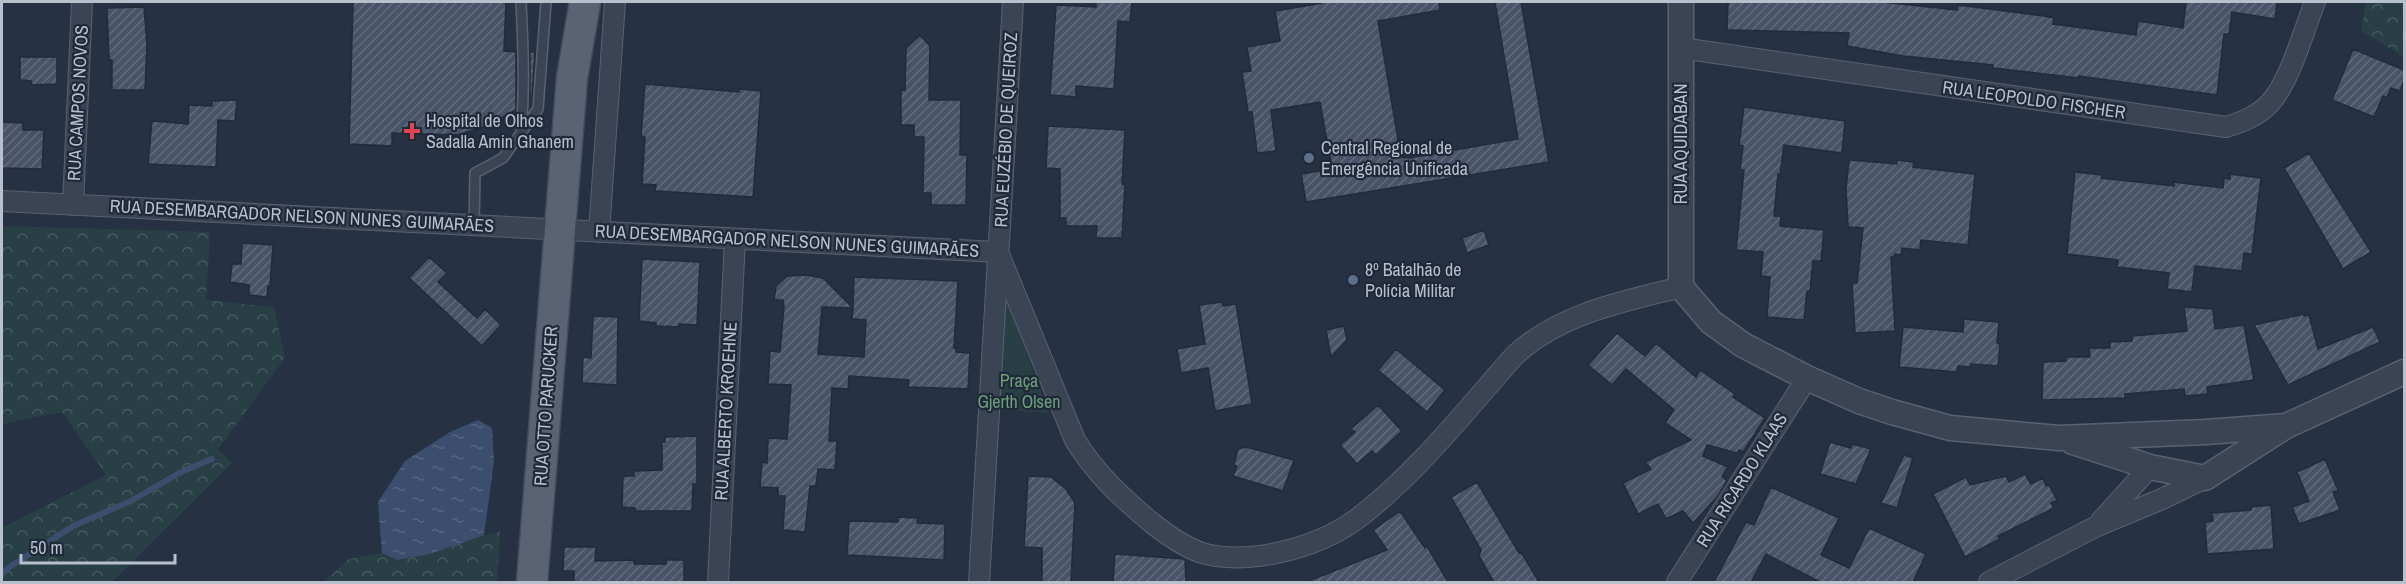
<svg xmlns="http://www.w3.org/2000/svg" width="2406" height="584" font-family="'Archivo Narrow',sans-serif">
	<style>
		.green { fill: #284045 }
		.forest { fill: url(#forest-crowns) }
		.water { fill: url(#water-ripples) }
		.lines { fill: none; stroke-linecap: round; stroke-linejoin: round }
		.stream { stroke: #3b4e6d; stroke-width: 6 }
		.building { fill: url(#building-hatch); stroke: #212b3b; stroke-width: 1.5; fill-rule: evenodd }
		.service-casing { stroke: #596271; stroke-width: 12 }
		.minor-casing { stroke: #596271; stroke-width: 22 }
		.tertiary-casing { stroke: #596271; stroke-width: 27 }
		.primary-casing { stroke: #444d5d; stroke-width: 33 }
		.service { stroke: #3b4454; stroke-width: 9 }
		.minor { stroke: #3b4454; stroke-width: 20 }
		.tertiary { stroke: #3b4454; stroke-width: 24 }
		.primary { stroke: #596374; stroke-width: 30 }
		.health-dot { fill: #e0444e; stroke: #1f2939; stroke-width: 2 }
		.service-dot { fill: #5c6f8a; stroke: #1f2939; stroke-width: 2 }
		.labels { text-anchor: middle; stroke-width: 4.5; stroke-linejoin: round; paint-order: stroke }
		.street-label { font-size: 18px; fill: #b8bfcd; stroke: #1f2939 }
		.poi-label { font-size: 18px; fill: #b8bfcd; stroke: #1f2939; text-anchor: start }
		.park-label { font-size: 18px; fill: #6e9f7c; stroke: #1f2939 }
	</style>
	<defs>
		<pattern id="forest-crowns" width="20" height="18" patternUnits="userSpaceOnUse" patternTransform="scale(1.5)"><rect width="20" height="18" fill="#284045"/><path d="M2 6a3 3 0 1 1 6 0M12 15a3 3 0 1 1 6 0" fill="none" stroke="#455a5f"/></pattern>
		<pattern id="water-ripples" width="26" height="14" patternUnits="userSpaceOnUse" patternTransform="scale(1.5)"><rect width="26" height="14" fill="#3b4e6d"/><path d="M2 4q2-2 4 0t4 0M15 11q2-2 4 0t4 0" fill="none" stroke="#556681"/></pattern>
		<pattern id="building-hatch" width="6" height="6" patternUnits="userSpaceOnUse" patternTransform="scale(1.5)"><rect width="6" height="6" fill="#485368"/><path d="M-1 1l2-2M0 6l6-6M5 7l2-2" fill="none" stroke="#606a7c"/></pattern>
	</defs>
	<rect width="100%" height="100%" fill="#263244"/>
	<path class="green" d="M 1004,292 L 1049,413 L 998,410 Z"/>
	<path class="forest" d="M 2366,2 L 2404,2 L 2404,57 L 2361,31 Z
		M 2,226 L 210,232 L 206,300 L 274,307 L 285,358 L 218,449 L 232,463 L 112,582 L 2,582 L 2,528 L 106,475 L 62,412 L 2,424 Z
		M 500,532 L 497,582 L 324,582 L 349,559 L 382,553 L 397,560 L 430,554 L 484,535 Z"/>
	<path class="water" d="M 478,420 L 492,428 L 494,461 L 484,535 L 430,554 L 397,560 L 382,553 L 378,502 L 405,461 L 450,432 Z"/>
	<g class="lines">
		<path class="stream" d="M 2,574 L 8,568 L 73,526 L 131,501 L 183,471 L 212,459"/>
	</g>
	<path class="building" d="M 353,2 L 506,2 L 504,51 L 516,52 L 516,110 L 487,126 L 457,135 L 392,133 L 392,146 L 349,144 Z
		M 1096,2 L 1132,2 L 1130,22 L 1118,21 L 1114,89 L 1076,86 L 1076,97 L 1050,95 L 1056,5 L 1096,7 Z
		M 1322,2 L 1439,2 L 1440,10 L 1378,21 L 1401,157 L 1409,158 L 1518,139 L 1495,2 L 1521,2 L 1549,162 L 1306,202 L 1301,174 L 1332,169 L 1320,102 L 1271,110 L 1276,151 L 1257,153 L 1252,112 L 1248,112 L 1242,72 L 1251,71 L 1247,47 L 1280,41 L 1275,11 L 1322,3 Z
		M 1728,2 L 1882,2 L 1957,10 L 1958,5 L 2044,16 L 2054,18 L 2053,24 L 2136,35 L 2138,21 L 2183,28 L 2186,2 L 2277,2 L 2275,19 L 2232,12 L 2229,34 L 2224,34 L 2217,95 L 2079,76 L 2079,78 L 1993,68 L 1993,65 L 1903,56 L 1847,46 L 1849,33 L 1727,30 Z
		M 144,7 L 147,44 L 145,90 L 112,90 L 112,60 L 109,60 L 107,8 Z
		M 920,35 L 930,46 L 929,100 L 961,100 L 960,155 L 967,155 L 966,205 L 931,205 L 931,193 L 923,193 L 924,137 L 914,137 L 914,125 L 901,125 L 901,90 L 905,90 L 906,48 Z
		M 2353,49 L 2404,70 L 2404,80 L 2400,91 L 2391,88 L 2387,98 L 2383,96 L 2374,117 L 2332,100 Z
		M 530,52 L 535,52 L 532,97 L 530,99 Z
		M 20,57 L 57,57 L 57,84 L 32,85 L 31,81 L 20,80 Z
		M 645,84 L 739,92 L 739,89 L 761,91 L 753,197 L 655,191 L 656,185 L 642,184 L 645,137 L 641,136 Z
		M 237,100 L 235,121 L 218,120 L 216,167 L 148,164 L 152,121 L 188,124 L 189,105 L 212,106 L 212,101 Z
		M 1744,107 L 1845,121 L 1842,153 L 1784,145 L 1780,175 L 1778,174 L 1774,216 L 1781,216 L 1780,226 L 1824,230 L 1821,261 L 1813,261 L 1810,291 L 1807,291 L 1804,320 L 1767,317 L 1770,277 L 1761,276 L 1763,252 L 1736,250 L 1744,170 L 1740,170 L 1743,146 L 1739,145 Z
		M 2,122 L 23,123 L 23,130 L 44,130 L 42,169 L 2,168 Z
		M 1048,126 L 1125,130 L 1122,184 L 1125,184 L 1122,238 L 1096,238 L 1097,226 L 1066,226 L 1066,218 L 1060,218 L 1060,169 L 1046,168 Z
		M 2309,153 L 2371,252 L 2343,269 L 2284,168 Z
		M 1849,160 L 1897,164 L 1897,160 L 1914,162 L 1913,167 L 1975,174 L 1968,245 L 1921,240 L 1920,250 L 1902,248 L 1901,255 L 1895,254 L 1894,257 L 1891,257 L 1895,331 L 1855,333 L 1852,283 L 1857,283 L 1863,228 L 1848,227 L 1846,189 Z
		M 2075,172 L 2102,175 L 2101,178 L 2174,186 L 2174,182 L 2223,188 L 2224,178 L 2230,179 L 2230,174 L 2261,178 L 2252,254 L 2244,253 L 2242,271 L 2195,266 L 2192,292 L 2167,289 L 2169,273 L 2117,267 L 2118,260 L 2067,254 Z
		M 1484,230 L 1489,245 L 1467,253 L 1462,238 Z
		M 242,243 L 273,245 L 270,286 L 268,286 L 267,297 L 249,295 L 249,285 L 230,282 L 232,264 L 241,264 Z
		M 429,257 L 447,273 L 438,282 L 477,318 L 485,309 L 501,325 L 482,346 L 409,278 Z
		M 642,259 L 700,262 L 697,325 L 679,324 L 679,327 L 656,326 L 656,323 L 639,321 Z
		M 806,275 L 823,278 L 853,308 L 854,277 L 958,281 L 954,348 L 956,348 L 956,352 L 970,353 L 968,389 L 908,387 L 909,380 L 849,376 L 848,389 L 832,388 L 829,441 L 837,441 L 835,470 L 818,469 L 816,486 L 810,486 L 805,532 L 783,530 L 785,496 L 778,496 L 778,488 L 760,487 L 762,462 L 767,463 L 768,438 L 787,439 L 791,385 L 768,384 L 770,351 L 780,352 L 784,306 L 783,300 L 774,300 L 776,286 L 787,276 ZM 822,307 L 853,308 L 852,319 L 866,320 L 864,357 L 818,354 Z
		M 1222,302 L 1223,306 L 1236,304 L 1252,404 L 1215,411 L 1208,368 L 1181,373 L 1177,349 L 1205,344 L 1199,305 Z
		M 2184,307 L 2213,309 L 2215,329 L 2244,325 L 2254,380 L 2207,387 L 2208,394 L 2185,396 L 2184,389 L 2125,394 L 2125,398 L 2042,400 L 2043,362 L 2066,361 L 2066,357 L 2090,357 L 2089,348 L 2110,348 L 2110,342 L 2132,341 L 2132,336 L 2187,331 Z
		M 2304,314 L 2304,316 L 2309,315 L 2318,349 L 2373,327 L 2380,342 L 2288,385 L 2254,325 Z
		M 593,316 L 618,317 L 617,385 L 582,383 L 583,357 L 591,358 Z
		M 1964,319 L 1999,322 L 1997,343 L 2000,344 L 1998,366 L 1971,364 L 1971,367 L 1958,366 L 1957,372 L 1899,367 L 1903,327 L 1963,332 Z
		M 1344,326 L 1347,340 L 1331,357 L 1326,330 Z
		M 1617,333 L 1645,356 L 1656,343 L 1696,377 L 1700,370 L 1735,394 L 1733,397 L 1765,418 L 1743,452 L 1739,450 L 1737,453 L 1707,445 L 1703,456 L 1728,467 L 1722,476 L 1727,481 L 1718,496 L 1693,523 L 1683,511 L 1666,519 L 1658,504 L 1638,514 L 1623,483 L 1651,469 L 1645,462 L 1691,440 L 1665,423 L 1674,410 L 1626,369 L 1612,385 L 1588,365 Z
		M 1396,349 L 1445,390 L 1427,412 L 1378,370 Z
		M 1378,405 L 1402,431 L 1376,455 L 1372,451 L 1357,464 L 1340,445 L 1355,432 L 1351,429 Z
		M 697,436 L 697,484 L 693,484 L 692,511 L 635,511 L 635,508 L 622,507 L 623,476 L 634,476 L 634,471 L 662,470 L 662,442 L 665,442 L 665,437 Z
		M 1830,442 L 1851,448 L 1852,444 L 1871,449 L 1856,484 L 1820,474 Z
		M 1246,447 L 1294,460 L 1283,491 L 1233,476 L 1237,467 L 1234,464 L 1238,449 Z
		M 1904,455 L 1913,458 L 1897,508 L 1881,503 Z
		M 2325,459 L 2338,490 L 2333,492 L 2340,510 L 2299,524 L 2292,507 L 2309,501 L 2297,472 Z
		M 2025,474 L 2031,484 L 2043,478 L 2046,486 L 2049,485 L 2057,500 L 2051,503 L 2054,508 L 1998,536 L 2000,539 L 1965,557 L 1933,494 L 1966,477 L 1970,485 L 2006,476 L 2009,482 Z
		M 1028,476 L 1051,477 L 1066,489 L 1075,503 L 1071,582 L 1042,582 L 1042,548 L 1024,547 Z
		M 1477,482 L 1519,553 L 1521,552 L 1539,582 L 1494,582 L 1479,556 L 1481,550 L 1451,497 Z
		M 1771,487 L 1839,518 L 1821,555 L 1849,568 L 1869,528 L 1926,554 L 1913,582 L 1820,582 L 1766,554 L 1751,582 L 1714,582 L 1746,522 L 1754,525 Z
		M 2271,505 L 2274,549 L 2207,554 L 2205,522 L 2213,521 L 2212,513 L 2251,510 L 2251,507 Z
		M 1400,511 L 1425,548 L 1427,546 L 1448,582 L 1306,582 L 1387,550 L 1373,530 Z
		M 898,517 L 918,518 L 917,523 L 945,524 L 944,560 L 847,555 L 849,521 L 898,522 Z
		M 564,547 L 596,547 L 595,561 L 634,560 L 634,564 L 666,564 L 666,560 L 684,560 L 684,582 L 574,582 L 574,571 L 563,571 Z
		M 1115,554 L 1185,559 L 1186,582 L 1113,582 Z"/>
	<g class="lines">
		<g class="service-casing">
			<path id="service" d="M 521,2 C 523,45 525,88 521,132
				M 474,225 L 475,173 L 503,158 L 538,109 L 546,2"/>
		</g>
		<g class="minor-casing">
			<path id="minor" d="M 1681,48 L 2226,127 C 2242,122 2258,116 2270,103 C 2290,81 2304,30 2315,2
				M 2,201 L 998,252
				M 73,205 L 82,2
				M 599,232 L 615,2
				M 998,252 L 1075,440 C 1095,473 1122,498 1152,523 C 1166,534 1184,547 1202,553 C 1248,566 1316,548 1354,521 C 1413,478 1466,410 1515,355 C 1561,313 1622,302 1681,287
				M 2101,521 L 2150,467
				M 718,582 L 735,239
				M 979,582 L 1013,2
				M 1677,582 L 1807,378
				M 1989,582 L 2097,526 L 2162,499 L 2205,478"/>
		</g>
		<g class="tertiary-casing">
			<path id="tertiary" d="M 1681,2 L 1681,287 L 1711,322 L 1743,345 L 1807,378 L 1859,401 L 1892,412 L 1950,428 L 2059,438 L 2206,432 L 2286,426
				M 2073,442 L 2150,467 L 2205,478 L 2286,426 L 2404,372"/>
		</g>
		<g class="primary-casing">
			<path id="primary" d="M 532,582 L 572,78 L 585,2"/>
		</g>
		<use href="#service" class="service"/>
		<use href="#minor" class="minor"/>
		<use href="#tertiary" class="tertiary"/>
		<use href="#primary" class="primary"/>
	</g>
	<path class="health-dot" d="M409 122h6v6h6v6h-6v6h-6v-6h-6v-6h6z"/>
	<g class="service-dot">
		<circle cx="1309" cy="158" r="6"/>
		<circle cx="1353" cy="280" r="6"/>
	</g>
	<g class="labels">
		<g class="street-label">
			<text transform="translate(2034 100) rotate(8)" y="6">RUA LEOPOLDO FISCHER</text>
			<text transform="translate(78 103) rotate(-87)" y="6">RUA CAMPOS NOVOS</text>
			<text transform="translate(1006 130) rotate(-87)" y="6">RUA EUZÉBIO DE QUEIROZ</text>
			<text transform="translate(1681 144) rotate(-90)" y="6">RUA AQUIDABAN</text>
			<text transform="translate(302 216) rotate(3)" y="6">RUA DESEMBARGADOR NELSON NUNES GUIMARÃES</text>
			<text transform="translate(787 241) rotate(3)" y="6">RUA DESEMBARGADOR NELSON NUNES GUIMARÃES</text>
			<text transform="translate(546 406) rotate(-86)" y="6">RUA OTTO PARUCKER</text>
			<text transform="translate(726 411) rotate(-87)" y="6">RUA ALBERTO KROEHNE</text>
			<text transform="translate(1742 480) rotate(-58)" y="6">RUA RICARDO KLAAS</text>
		</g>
		<g class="poi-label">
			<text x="426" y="127">Hospital de Olhos<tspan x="426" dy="21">Sadalla Amin Ghanem</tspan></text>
			<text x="1321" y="154">Central Regional de<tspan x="1321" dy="21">Emergência Unificada</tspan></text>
			<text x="1365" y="276">8º Batalhão de<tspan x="1365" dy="21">Polícia Militar</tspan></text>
		</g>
		<g class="park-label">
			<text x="1019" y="387">Praça<tspan x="1019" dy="21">Gjerth Olsen</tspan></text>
		</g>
	</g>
	<rect width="2406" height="584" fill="none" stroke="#b8bfcd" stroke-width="6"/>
	<path d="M21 554v9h154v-9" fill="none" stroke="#b8bfcd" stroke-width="3"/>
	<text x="30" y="554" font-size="18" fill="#b8bfcd" stroke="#1f2939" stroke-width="4.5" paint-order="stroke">50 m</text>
</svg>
